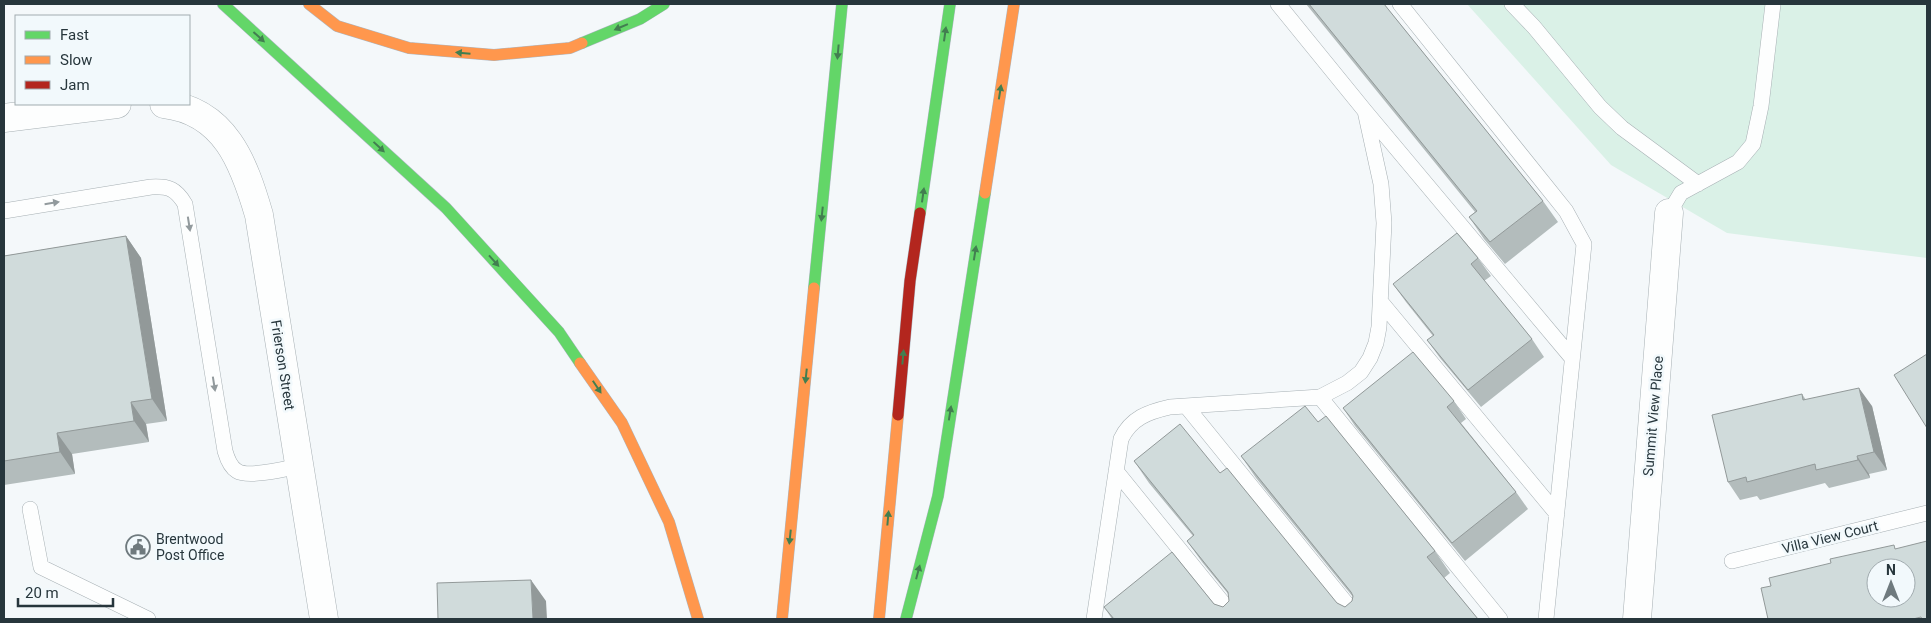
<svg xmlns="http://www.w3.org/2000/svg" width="1931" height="623" font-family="Roboto,sans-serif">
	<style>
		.green { fill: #daf1e7 }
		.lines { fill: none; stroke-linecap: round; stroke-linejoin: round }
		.lane-casing { stroke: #a7b0b4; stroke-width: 16 }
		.street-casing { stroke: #a7b0b4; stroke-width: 29 }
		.fast-casing { stroke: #acb7c2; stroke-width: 12 }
		.slow-casing { stroke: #acb7c2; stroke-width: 12 }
		.jam-casing { stroke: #acb7c2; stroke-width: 12 }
		.lane { stroke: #fdfefe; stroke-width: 15 }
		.street { stroke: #fdfefe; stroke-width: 28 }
		.fast { stroke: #63d668; stroke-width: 11 }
		.slow { stroke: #ff974d; stroke-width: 11 }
		.jam { stroke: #b3261e; stroke-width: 11 }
		.wall { fill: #b3bcbc }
		.shaded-wall { fill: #929999 }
		.building { fill: #d0dbdb; stroke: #929999; fill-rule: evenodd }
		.oneway { fill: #427e50 }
		.oneway2 { fill: #929a9d }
		.labels { text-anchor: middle; stroke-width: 5; stroke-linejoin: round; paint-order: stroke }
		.street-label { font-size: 14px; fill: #27363c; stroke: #f2f9fc }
		.poi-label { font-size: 14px; fill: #27363c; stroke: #f2f9fc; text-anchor: start }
	</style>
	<rect width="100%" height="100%" fill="#f4f8fa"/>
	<path class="green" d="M 1467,4 L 1927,4 L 1927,258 L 1727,233 L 1611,165 Z"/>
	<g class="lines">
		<g class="lane-casing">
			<path id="lane" d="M 1278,4 L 1365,111 L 1572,358
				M 1400,4 L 1566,211 L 1584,244 L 1546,619
				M 1512,4 L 1534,27 L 1600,107 L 1622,128 L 1698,184
				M 4,211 L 151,187 C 169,186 176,189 185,204 L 225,451 C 227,458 230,467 237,471 C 248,478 285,469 299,466
				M 1669,213 L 1681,193 L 1738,162 L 1753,144 L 1761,106 L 1773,4
				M 1381,302 L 1557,514
				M 1320,397 L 1500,619
				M 1186,406 L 1359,619
				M 1116,471 L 1236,619
				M 30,509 L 41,567 L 148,619
				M 1732,561 L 1927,513
				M 1094,619 L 1121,439 C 1131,418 1148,412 1170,407 L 1320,397 L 1347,383 L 1361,372 L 1370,358 L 1376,343 L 1379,327 L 1384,223 L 1381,184 L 1365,111"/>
		</g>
		<g class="street-casing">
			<path id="street" d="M 164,104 C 225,111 244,163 259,215 L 324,619
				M 4,118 L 117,104
				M 1637,619 L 1669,213"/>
		</g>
		<g class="fast-casing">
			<path id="fast" d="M 223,4 L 446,208 L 559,332 L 580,363
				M 582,43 L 640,19 L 664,4
				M 920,213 L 950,4
				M 814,288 L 842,4
				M 906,619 L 938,496 L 985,193"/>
		</g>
		<g class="slow-casing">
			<path id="slow" d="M 309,4 L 337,26 L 409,48 L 494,55 L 570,48 L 582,43
				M 985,193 L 1014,4
				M 580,363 L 622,423 L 669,522 L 698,619
				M 782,619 L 814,288
				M 879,619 L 898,415"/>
		</g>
		<g class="jam-casing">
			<path id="jam" d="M 898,415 L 910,281 L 920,213"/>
		</g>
		<use href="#lane" class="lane"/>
		<use href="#street" class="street"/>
		<use href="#fast" class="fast"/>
		<use href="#slow" class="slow"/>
		<use href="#jam" class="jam"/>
	</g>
	<path class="wall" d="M 1306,4 L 1384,4 L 1543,201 L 1558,222 L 1505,264 L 1484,239 L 1469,217 L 1475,212 Z
		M 126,236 L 141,258 L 167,421 L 146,424 L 149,442 L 72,454 L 75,474 L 4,485 L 4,256 Z
		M 1478,258 L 1491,276 L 1484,281 L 1532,339 L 1544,357 L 1481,407 L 1440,358 L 1427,340 L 1433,336 L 1406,302 L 1393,284 Z
		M 1802,394 L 1806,400 L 1872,406 L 1887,470 L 1869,474 L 1870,478 L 1829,488 L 1825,483 L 1760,500 L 1757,496 L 1740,500 L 1728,482 Z
		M 1454,401 L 1466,419 L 1461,423 L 1516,492 L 1528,509 L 1465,561 L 1355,426 L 1343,408 Z
		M 1318,422 L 1435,551 L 1450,573 L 1444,578 L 1478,619 L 1112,619 L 1104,607 L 1214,604 L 1223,607 L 1229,601 L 1229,595 L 1202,562 L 1187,541 L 1193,536 L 1149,483 L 1134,461 L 1220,473 L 1337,603 L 1345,607 L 1352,601 L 1353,597 L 1256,478 L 1241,456 Z"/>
	<path class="shaded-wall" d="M 126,236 L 141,258 L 167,421 L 152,399 Z
		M 1859,388 L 1872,406 L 1887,470 L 1874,452 Z
		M 131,402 L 146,424 L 149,442 L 134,421 Z
		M 57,433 L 72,454 L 75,474 L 60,452 Z
		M 1857,456 L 1869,474 L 1870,478 L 1858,460 Z
		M 531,580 L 546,601 L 547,619 L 533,619 Z"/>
	<path class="building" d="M 1309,4 L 1384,4 L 1543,201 L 1490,242 L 1469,217 L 1477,211 Z
		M 1457,233 L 1478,258 L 1471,264 L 1532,339 L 1468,390 L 1427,340 L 1434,335 L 1393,284 Z
		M 126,236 L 152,399 L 131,402 L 134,421 L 57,433 L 60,452 L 4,461 L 4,256 Z
		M 1413,352 L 1454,401 L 1447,407 L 1516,492 L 1452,543 L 1343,408 Z
		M 1927,354 L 1927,428 L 1894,375 Z
		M 1859,388 L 1874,452 L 1857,456 L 1858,460 L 1816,470 L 1815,464 L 1747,482 L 1746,477 L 1728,482 L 1712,415 L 1802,394 L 1803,400 Z
		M 1305,406 L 1318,422 L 1326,416 L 1435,551 L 1427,557 L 1478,619 L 1114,619 L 1104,607 L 1172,552 L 1214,604 L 1223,607 L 1229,601 L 1228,592 L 1187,541 L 1194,535 L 1134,461 L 1180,424 L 1220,473 L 1227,468 L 1337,603 L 1345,607 L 1352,601 L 1353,596 L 1351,592 L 1241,456 Z
		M 1927,541 L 1927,619 L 1922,619 L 1921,617 L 1913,619 L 1768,619 L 1761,588 L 1771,586 L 1769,578 L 1831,563 L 1830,559 L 1894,545 L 1895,549 ZM 1876,568 L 1906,568 L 1906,598 L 1876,598 Z
		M 531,580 L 533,619 L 438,619 L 437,583 Z"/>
	<defs><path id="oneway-solid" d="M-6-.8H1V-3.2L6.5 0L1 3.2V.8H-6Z" transform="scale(1.25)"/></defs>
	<g class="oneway">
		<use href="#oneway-solid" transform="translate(621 27) rotate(157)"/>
		<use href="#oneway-solid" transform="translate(945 34) rotate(-82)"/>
		<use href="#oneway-solid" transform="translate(259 37) rotate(42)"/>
		<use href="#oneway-solid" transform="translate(838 52) rotate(95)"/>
		<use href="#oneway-solid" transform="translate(463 53) rotate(-175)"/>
		<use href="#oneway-solid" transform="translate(1000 92) rotate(-81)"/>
		<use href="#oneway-solid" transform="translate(379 147) rotate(43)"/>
		<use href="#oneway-solid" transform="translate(923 195) rotate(-82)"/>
		<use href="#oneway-solid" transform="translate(822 214) rotate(96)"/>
		<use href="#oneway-solid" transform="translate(975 253) rotate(-81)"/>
		<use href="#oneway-solid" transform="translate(494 261) rotate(48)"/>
		<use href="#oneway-solid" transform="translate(903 357) rotate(-85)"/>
		<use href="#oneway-solid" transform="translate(806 376) rotate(96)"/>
		<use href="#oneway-solid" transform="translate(597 387) rotate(56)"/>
		<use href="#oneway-solid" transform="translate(950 413) rotate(-81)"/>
		<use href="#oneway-solid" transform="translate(888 518) rotate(-85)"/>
		<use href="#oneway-solid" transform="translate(790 537) rotate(96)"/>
		<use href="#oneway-solid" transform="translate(918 572) rotate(-75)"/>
	</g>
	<g class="oneway2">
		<use href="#oneway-solid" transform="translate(52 203) rotate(-9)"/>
		<use href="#oneway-solid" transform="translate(189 224) rotate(81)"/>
		<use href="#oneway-solid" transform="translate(214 384) rotate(81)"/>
	</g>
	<defs>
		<g id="civic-ring" transform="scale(1.25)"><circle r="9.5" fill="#f2f9fc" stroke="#6f7a7e" stroke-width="1.5"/><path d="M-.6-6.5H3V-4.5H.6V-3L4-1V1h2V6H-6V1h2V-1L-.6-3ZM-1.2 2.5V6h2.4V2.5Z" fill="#6f7a7e"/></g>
	</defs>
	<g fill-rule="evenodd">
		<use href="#civic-ring" x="138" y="547"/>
	</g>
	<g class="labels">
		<g class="street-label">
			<text transform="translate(283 365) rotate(81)" y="5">Frierson Street</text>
			<text transform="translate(1653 416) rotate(-85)" y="5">Summit View Place</text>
			<text transform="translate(1830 537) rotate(-14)" y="5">Villa View Court</text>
		</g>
		<g class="poi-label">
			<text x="156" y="544">Brentwood<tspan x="156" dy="16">Post Office</tspan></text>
		</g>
	</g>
	<rect width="1931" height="623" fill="none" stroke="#27363c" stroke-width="10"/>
	<rect x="15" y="15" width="175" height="90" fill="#f2f9fc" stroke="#a1abaf"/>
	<rect x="25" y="31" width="25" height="8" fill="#63d668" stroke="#a1abaf"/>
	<text x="60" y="40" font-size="15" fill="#27363c">Fast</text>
	<rect x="25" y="56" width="25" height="8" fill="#ff974d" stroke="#a1abaf"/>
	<text x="60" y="65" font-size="15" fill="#27363c">Slow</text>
	<rect x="25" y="81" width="25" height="8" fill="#b3261e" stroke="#a1abaf"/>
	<text x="60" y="90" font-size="15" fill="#27363c">Jam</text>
	<g transform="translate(1891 583)"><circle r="24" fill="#f2f9fc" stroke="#a1abaf"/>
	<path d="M0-4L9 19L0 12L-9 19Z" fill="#6f7a7e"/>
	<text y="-8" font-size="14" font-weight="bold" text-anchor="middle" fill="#27363c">N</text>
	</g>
	<path d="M18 598v8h95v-8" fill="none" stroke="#27363c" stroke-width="2.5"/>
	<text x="25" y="598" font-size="15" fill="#27363c" stroke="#f2f9fc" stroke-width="4" paint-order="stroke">20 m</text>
</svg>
